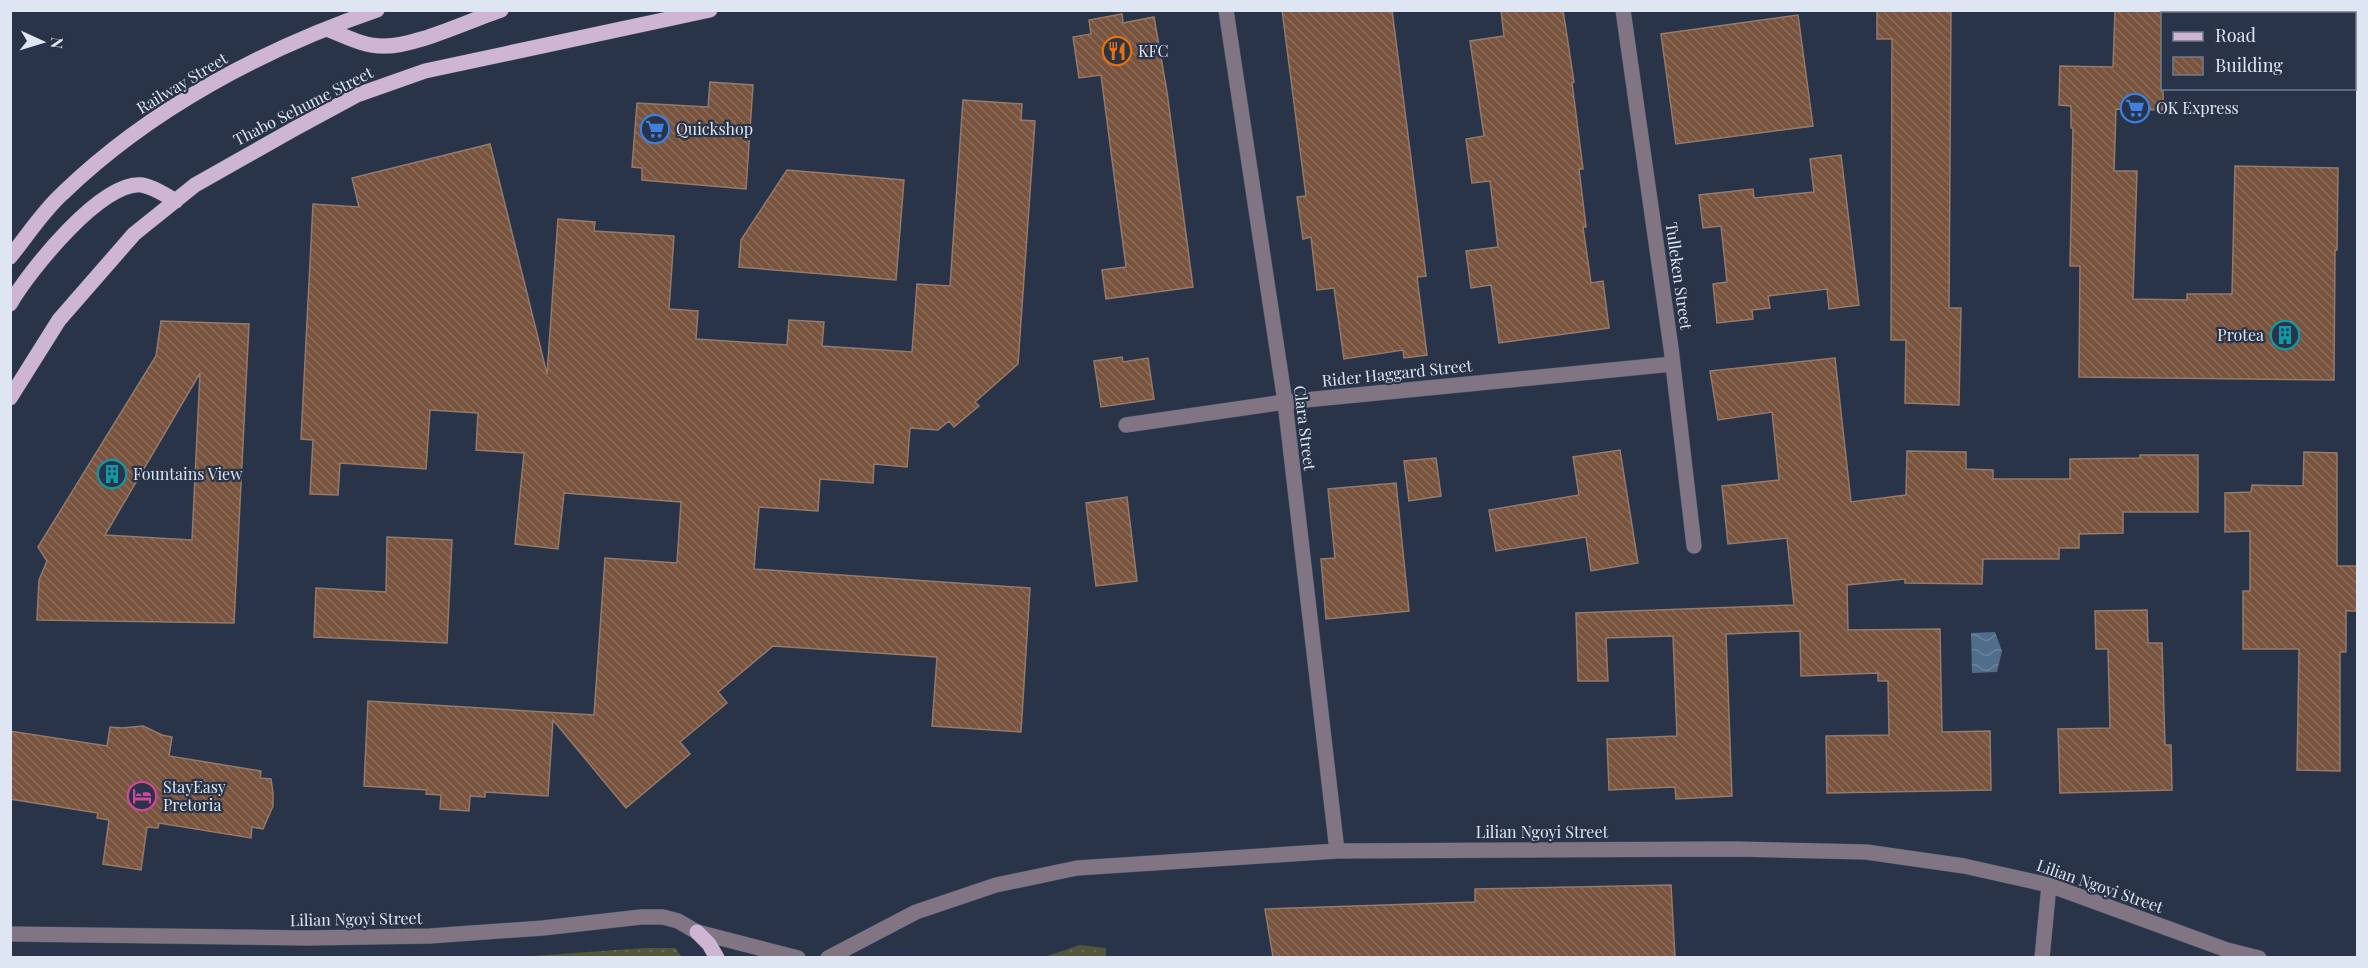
<svg xmlns="http://www.w3.org/2000/svg" width="2368" height="968" font-family="'Playfair Display',serif">
	<style>
		.grass { fill: url(#grass-dots) }
		.water { fill: url(#water-waves) }
		.building { fill: url(#building-back-hatch); stroke: #947a6b; stroke-width: 1.5; fill-rule: evenodd }
		.lines { fill: none; stroke-linecap: round; stroke-linejoin: round }
		.minor-casing { stroke: #465063; stroke-width: 16 }
		.major-casing { stroke: #465063; stroke-width: 16 }
		.minor { stroke: #817584; stroke-width: 15 }
		.major { stroke: #ceb5d4; stroke-width: 15 }
		.labels { text-anchor: middle; stroke-width: 4.5; stroke-linejoin: round; paint-order: stroke }
		.poi-label { font-size: 16px; fill: #dfe6f3; stroke: #293448; text-anchor: start }
		.street-label { font-size: 16px; fill: #dfe6f3; stroke: #293448 }
	</style>
	<defs>
		<pattern id="grass-dots" width="8" height="8" patternUnits="userSpaceOnUse" patternTransform="scale(1.5)"><rect width="8" height="8" fill="#51563a"/><path d="M2 2h.1M6 6h.1" fill="none" stroke="#6a6e57" stroke-width="1.8" stroke-linecap="round"/></pattern>
		<pattern id="water-waves" width="16" height="10" patternUnits="userSpaceOnUse" patternTransform="scale(1.5)"><rect width="16" height="10" fill="#506e8c"/><path d="M0 5q4-4 8 0t8 0" fill="none" stroke="#69839d"/></pattern>
		<pattern id="building-back-hatch" width="6" height="6" patternUnits="userSpaceOnUse" patternTransform="scale(1.5)"><rect width="6" height="6" fill="#78533d"/><path d="M-1 5l2 2M0 0l6 6M5-1l2 2" fill="none" stroke="#8b6c5a"/></pattern>
	</defs>
	<rect width="100%" height="100%" fill="#293448"/>
	<path class="grass" d="M 1080,945 L 1106,948 L 1106,957 L 1044,957 Z
		M 645,948 L 675,948 L 682,957 L 518,957 Z"/>
	<path class="water" d="M 1995,632 L 2002,651 L 1997,672 L 1972,673 L 1971,633 Z"/>
	<path class="building" d="M 1282,10 L 1392,10 L 1426,276 L 1417,277 L 1427,355 L 1404,358 L 1403,350 L 1344,359 L 1334,288 L 1317,290 L 1311,237 L 1303,239 L 1297,197 L 1306,196 Z
		M 1501,10 L 1563,10 L 1574,82 L 1572,83 L 1583,169 L 1579,169 L 1586,227 L 1583,227 L 1591,283 L 1603,281 L 1609,328 L 1499,343 L 1491,285 L 1471,288 L 1466,251 L 1498,247 L 1490,181 L 1472,183 L 1466,139 L 1484,136 L 1470,41 L 1504,36 Z
		M 1877,10 L 1951,10 L 1949,308 L 1961,308 L 1959,405 L 1905,403 L 1906,340 L 1891,340 L 1892,39 L 1877,39 Z
		M 2115,10 L 2163,10 L 2163,110 L 2116,109 L 2114,171 L 2137,171 L 2133,299 L 2187,300 L 2187,294 L 2232,294 L 2235,166 L 2338,168 L 2337,250 L 2335,250 L 2334,380 L 2079,377 L 2080,266 L 2070,266 L 2073,128 L 2071,128 L 2071,106 L 2059,105 L 2060,66 L 2113,67 Z
		M 1122,14 L 1123,23 L 1154,17 L 1167,92 L 1193,287 L 1106,299 L 1102,270 L 1126,267 L 1101,75 L 1079,78 L 1073,37 L 1091,34 L 1089,20 Z
		M 1798,15 L 1813,126 L 1676,144 L 1661,34 Z
		M 710,82 L 753,85 L 746,189 L 642,180 L 642,168 L 632,167 L 637,103 L 708,107 Z
		M 963,100 L 1022,104 L 1021,120 L 1035,121 L 1018,364 L 975,402 L 979,406 L 954,427 L 949,421 L 938,430 L 910,428 L 907,467 L 874,464 L 873,483 L 820,479 L 818,511 L 759,507 L 754,569 L 1030,588 L 1021,732 L 932,726 L 937,657 L 773,646 L 718,692 L 727,703 L 680,742 L 690,754 L 626,808 L 553,720 L 548,796 L 485,792 L 485,797 L 470,796 L 469,811 L 440,809 L 441,795 L 426,794 L 427,790 L 364,786 L 368,701 L 594,715 L 605,558 L 677,563 L 681,502 L 564,493 L 558,549 L 515,544 L 524,453 L 476,450 L 478,413 L 430,410 L 426,469 L 340,463 L 338,495 L 310,494 L 313,440 L 301,439 L 313,204 L 359,207 L 352,178 L 490,144 L 547,374 L 558,219 L 595,222 L 594,231 L 674,236 L 669,309 L 698,311 L 696,339 L 787,345 L 789,320 L 824,322 L 822,346 L 912,352 L 917,284 L 950,286 Z
		M 1841,155 L 1859,305 L 1829,309 L 1827,289 L 1768,296 L 1770,308 L 1752,310 L 1753,319 L 1717,323 L 1713,284 L 1727,282 L 1721,226 L 1703,228 L 1699,195 L 1753,189 L 1754,198 L 1814,192 L 1810,159 Z
		M 787,170 L 904,180 L 896,280 L 739,267 L 741,240 Z
		M 161,321 L 249,324 L 234,623 L 37,620 L 39,580 L 47,561 L 38,547 L 156,356 ZM 200,373 L 192,540 L 105,535 Z
		M 1122,357 L 1123,362 L 1148,358 L 1154,399 L 1101,407 L 1094,361 Z
		M 1835,358 L 1851,502 L 1906,495 L 1907,451 L 1966,452 L 1966,469 L 1993,470 L 1993,479 L 2070,479 L 2070,459 L 2140,458 L 2140,455 L 2198,455 L 2198,512 L 2123,512 L 2123,533 L 2079,534 L 2079,548 L 2059,548 L 2059,559 L 1983,559 L 1982,584 L 1905,583 L 1905,579 L 1847,585 L 1848,630 L 1940,629 L 1942,732 L 1990,731 L 1991,790 L 1827,793 L 1826,736 L 1889,735 L 1888,681 L 1878,681 L 1878,673 L 1801,676 L 1800,631 L 1726,634 L 1732,796 L 1676,799 L 1675,787 L 1609,790 L 1607,739 L 1677,736 L 1673,636 L 1606,638 L 1608,681 L 1578,681 L 1576,613 L 1794,605 L 1787,538 L 1728,544 L 1722,486 L 1779,480 L 1772,412 L 1718,420 L 1710,371 Z
		M 1620,450 L 1638,563 L 1591,571 L 1586,537 L 1496,551 L 1489,510 L 1579,495 L 1573,457 Z
		M 2304,452 L 2337,453 L 2337,566 L 2358,566 L 2358,611 L 2346,611 L 2346,652 L 2340,652 L 2340,771 L 2297,770 L 2299,649 L 2243,649 L 2243,591 L 2250,591 L 2250,531 L 2225,532 L 2225,493 L 2251,492 L 2252,485 L 2303,486 Z
		M 1436,458 L 1441,496 L 1409,501 L 1404,461 Z
		M 1396,483 L 1409,611 L 1326,619 L 1321,559 L 1335,558 L 1328,489 Z
		M 1127,497 L 1137,581 L 1096,586 L 1086,503 Z
		M 387,537 L 452,540 L 447,643 L 314,637 L 316,588 L 386,592 Z
		M 2147,610 L 2148,643 L 2162,643 L 2165,745 L 2171,745 L 2172,790 L 2060,793 L 2058,729 L 2110,728 L 2108,649 L 2096,649 L 2095,611 Z
		M 143,726 L 162,735 L 172,737 L 169,756 L 261,771 L 260,778 L 271,779 L 273,793 L 273,806 L 263,829 L 252,827 L 251,838 L 159,823 L 158,828 L 147,827 L 141,870 L 103,864 L 109,820 L 97,818 L 98,813 L 10,799 L 10,731 L 107,746 L 110,727 L 122,728 Z
		M 1671,885 L 1675,957 L 1273,957 L 1265,909 L 1475,902 L 1475,889 Z"/>
	<g class="lines">
		<g class="minor-casing">
			<path id="minor" d="M 1226,10 L 1285,402 L 1337,851
				M 1623,10 L 1671,348 L 1694,546
				M 1126,425 L 1285,402 L 1673,364
				M 10,934 L 307,938 L 430,936 L 543,928 L 641,917 L 663,917 L 678,921 L 697,932 L 798,958
				M 828,958 L 916,912 L 996,885 L 1077,868 L 1337,851 L 1736,849 L 1866,852 L 1964,866 L 2049,885 L 2227,950 L 2259,958
				M 2042,958 L 2049,885"/>
		</g>
		<g class="major-casing">
			<path id="major" d="M 329,30 C 345,36 363,46 382,46 C 412,48 470,20 501,10
				M 10,257 C 27,236 43,211 63,193 C 150,109 263,49 377,10
				M 10,304 C 29,271 102,180 142,185 C 154,187 165,195 176,201
				M 10,398 L 59,320 L 134,234 L 195,185 L 294,129 L 357,95 L 425,71 L 710,10
				M 697,932 L 709,944 L 717,958"/>
		</g>
		<use href="#minor" class="minor"/>
		<use href="#major" class="major"/>
	</g>
	<defs>
		<g id="restaurant-ring" transform="scale(1.5)"><circle r="9.5" fill="#293448" stroke="#e8710a" stroke-width="1.5"/><path d="M-5-6h1v4h1v-4h1v4h1v-4h1v5L-1.5 .5V6h-2V.5L-5-1ZM5-6V6H3V1.5H1.5Q1.5-4 5-6Z" fill="#e8710a"/></g>
		<g id="supermarket-ring" transform="scale(1.5)"><circle r="9.5" fill="#293448" stroke="#3f7fe0" stroke-width="1.5"/><path d="M-6-5.5h2.5l.6 2H6L4.5 2H-2.5L-4.4-4H-6ZM-1.5 3.2a1.3 1.3 0 1 0 .1 0ZM3 3.2a1.3 1.3 0 1 0 .1 0Z" fill="#3f7fe0"/></g>
		<g id="building-ring" transform="scale(1.5)"><circle r="9.5" fill="#293448" stroke="#0f9aa8" stroke-width="1.5"/><path d="M-4-6H4V6H1V3H-1V6H-4ZM-2.5-4.3h1.7v1.8h-1.7ZM.8-4.3h1.7v1.8H.8ZM-2.5-1h1.7V.8h-1.7ZM.8-1h1.7V.8H.8Z" fill="#0f9aa8"/></g>
		<g id="hotel-ring" transform="scale(1.5)"><circle r="9.5" fill="#293448" stroke="#d1479c" stroke-width="1.5"/><path d="M-6-4.5h1.5V1H6V5H4.5V3h-9V5H-6ZM-4 0a1.8 1.8 0 1 1 3.6 0ZM.5 0V-2.5h3Q6-2.5 6 0Z" fill="#d1479c"/></g>
	</defs>
	<g fill-rule="evenodd">
		<use href="#restaurant-ring" x="1117" y="51"/>
		<use href="#supermarket-ring" x="2135" y="108"/>
		<use href="#supermarket-ring" x="655" y="129"/>
		<use href="#building-ring" x="2285" y="335"/>
		<use href="#building-ring" x="112" y="474"/>
		<use href="#hotel-ring" x="142" y="796"/>
	</g>
	<g class="labels">
		<g class="poi-label">
			<text x="1138" y="57">KFC</text>
			<text x="2156" y="114">OK Express</text>
			<text x="676" y="135">Quickshop</text>
			<text x="2264" y="341" text-anchor="end">Protea</text>
			<text x="133" y="480">Fountains View</text>
			<text x="163" y="793">StayEasy<tspan x="163" dy="18">Pretoria</tspan></text>
		</g>
		<g class="street-label">
			<text transform="translate(182 83) rotate(-31)" y="6">Railway Street</text>
			<text transform="translate(303 106) rotate(-27)" y="6">Thabo Sehume Street</text>
			<text transform="translate(1679 276) rotate(82)" y="6">Tulleken Street</text>
			<text transform="translate(1397 373) rotate(-6)" y="6">Rider Haggard Street</text>
			<text transform="translate(1305 428) rotate(83)" y="6">Clara Street</text>
			<text x="1542" y="838">Lilian Ngoyi Street</text>
			<text transform="translate(2100 886) rotate(19)" y="6">Lilian Ngoyi Street</text>
			<text transform="translate(356 919) rotate(-1)" y="6">Lilian Ngoyi Street</text>
		</g>
	</g>
	<rect width="2368" height="968" fill="none" stroke="#dfe6f3" stroke-width="24"/>
	<rect x="2161" y="12" width="195" height="78" fill="#293448" stroke="#727b8c" stroke-width="1.5"/>
	<rect x="2173" y="32" width="30" height="9" fill="#ceb5d4" stroke="#727b8c" stroke-width="1.5"/>
	<text x="2215" y="42" font-size="18" fill="#dfe6f3">Road</text>
	<rect x="2173" y="57" width="30" height="18" fill="url(#building-back-hatch)" stroke="#727b8c" stroke-width="1.5"/>
	<text x="2215" y="72" font-size="18" fill="#dfe6f3">Building</text>
	<g transform="translate(42 42) rotate(94)" stroke="#293448" stroke-width="4.5" paint-order="stroke">
	<path d="M0-4.5L10 22L0 15L-10 22Z" fill="#dfe6f3"/>
	<text y="-9" font-size="16" font-weight="bold" text-anchor="middle" fill="#dfe6f3">N</text>
	</g>
</svg>
